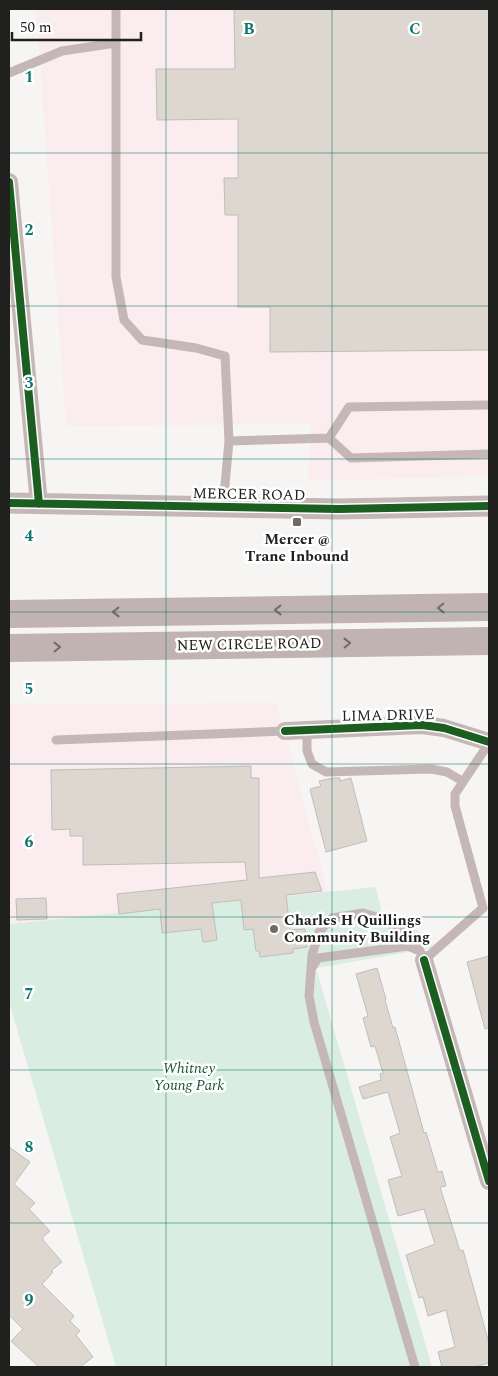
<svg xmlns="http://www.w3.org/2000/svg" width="498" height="1376" font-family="Spectral,serif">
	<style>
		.industrial { fill: #faecef }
		.green { fill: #daede2 }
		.building { fill: #ddd7cf; stroke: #bebebd }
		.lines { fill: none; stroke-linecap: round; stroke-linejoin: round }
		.service { stroke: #c5b7b6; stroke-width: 9 }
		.minor { stroke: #c5b7b6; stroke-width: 18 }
		.tertiary { stroke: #c5b7b6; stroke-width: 21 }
		.motorway { stroke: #c0b3b1; stroke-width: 28 }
		.cycleway-casing { stroke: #fff; stroke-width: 11 }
		.cycleway { stroke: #1b5e20; stroke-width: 8 }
		.oneway { stroke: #706a68 }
		.grid { fill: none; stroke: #0f766e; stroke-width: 1; stroke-opacity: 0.55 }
		.poi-dot { fill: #6b6b69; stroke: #fff; stroke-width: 2 }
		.labels { text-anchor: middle; stroke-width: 5; stroke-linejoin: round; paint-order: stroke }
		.street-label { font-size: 15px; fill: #20201e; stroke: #fff }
		.poi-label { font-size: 15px; font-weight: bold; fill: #20201e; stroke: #fff }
		.park-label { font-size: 15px; font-style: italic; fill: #19533a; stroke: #fff }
		.grid-label { font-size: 16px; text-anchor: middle; font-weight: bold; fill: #0f766e; stroke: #fff; stroke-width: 5; stroke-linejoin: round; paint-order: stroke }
	</style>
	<rect width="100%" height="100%" fill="#f6f5f3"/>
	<path class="industrial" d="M 36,9 L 489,9 L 489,476 L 308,481 L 311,424 L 66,426 Z
		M 277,703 L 328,893 L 9,924 L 9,704 Z"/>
	<path class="green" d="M 376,887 L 382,914 L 431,937 L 433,948 L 316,968 L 432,1367 L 116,1367 L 9,1002 L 9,924 Z"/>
	<path class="building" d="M 234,9 L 489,9 L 489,350 L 270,352 L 270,307 L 238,307 L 238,215 L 225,215 L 224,178 L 238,178 L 238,119 L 157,120 L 156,69 L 235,69 Z
		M 251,766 L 251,778 L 259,778 L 259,878 L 315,872 L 322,891 L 286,895 L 290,930 L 305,929 L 307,947 L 293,949 L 293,953 L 260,957 L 259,951 L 256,951 L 253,929 L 244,930 L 241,900 L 212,903 L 217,940 L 203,942 L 201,929 L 162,933 L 160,909 L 119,914 L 117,894 L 247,880 L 245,862 L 83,865 L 83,836 L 70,836 L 70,829 L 52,830 L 51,770 Z
		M 333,778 L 340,778 L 340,781 L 351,778 L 367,841 L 326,852 L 310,789 L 321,786 L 319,781 Z
		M 46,898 L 47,919 L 17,920 L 16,899 Z
		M 489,956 L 489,1028 L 485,1029 L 467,962 Z
		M 377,968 L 386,999 L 385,1000 L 393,1028 L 395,1027 L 424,1133 L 426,1132 L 438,1172 L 442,1171 L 446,1186 L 440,1187 L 460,1251 L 463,1250 L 489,1343 L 489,1363 L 474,1367 L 442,1367 L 438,1352 L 455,1347 L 446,1310 L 428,1316 L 423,1297 L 419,1298 L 406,1255 L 435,1244 L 424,1209 L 398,1216 L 388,1180 L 402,1176 L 390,1137 L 400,1133 L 388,1092 L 363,1099 L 359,1087 L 381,1080 L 380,1074 L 383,1073 L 375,1046 L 371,1047 L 363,1018 L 368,1016 L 356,974 Z
		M 9,1147 L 30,1162 L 14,1184 L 35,1203 L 29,1209 L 50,1231 L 43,1237 L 43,1240 L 62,1262 L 51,1271 L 53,1272 L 42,1284 L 74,1316 L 70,1321 L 80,1331 L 76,1335 L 93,1357 L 80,1367 L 39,1367 L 11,1341 L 23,1329 L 9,1315 Z"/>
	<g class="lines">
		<path class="service" d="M 116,9 L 116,277 L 124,320 L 142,340 L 196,348 L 225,356 L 229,441 L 223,507
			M 9,73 L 62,51 L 116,43
			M 329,438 L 351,458 L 489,454
			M 229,441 L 329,438 L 349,407 L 489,405
			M 307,730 L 307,751 L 312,764 L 326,772 L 431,769 L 447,772 L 462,781
			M 56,740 L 285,731
			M 311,968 L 312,955 L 319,932 L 332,918 L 363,913 L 374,916 L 410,934 L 420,951
			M 415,1367 L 314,1022 L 309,996 L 311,969 L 318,958 L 408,946 L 420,951 L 424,960 L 483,908 L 455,806 L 455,794 L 489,743"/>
		<path class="minor" d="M 9,182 L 39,504
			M 285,731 L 422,725 L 444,728 L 489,742
			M 424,960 L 489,1181"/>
		<path class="tertiary" d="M 9,503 L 339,509 L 489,506"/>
		<path class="motorway" d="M 9,614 L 489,607
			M 9,648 L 489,641"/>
		<g class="cycleway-casing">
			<path id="cycleway" d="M 9,182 L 39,504
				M 9,503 L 339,509 L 489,506
				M 285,731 L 422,725 L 444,728 L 489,742
				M 424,960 L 489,1181"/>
		</g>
		<use href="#cycleway" class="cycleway"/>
	</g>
	<defs><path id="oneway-chevron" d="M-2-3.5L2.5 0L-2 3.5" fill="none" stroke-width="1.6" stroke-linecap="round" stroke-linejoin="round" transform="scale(1.25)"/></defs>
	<g class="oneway">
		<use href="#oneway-chevron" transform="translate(441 608) rotate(179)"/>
		<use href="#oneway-chevron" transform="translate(278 610) rotate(179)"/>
		<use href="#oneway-chevron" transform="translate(116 612) rotate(179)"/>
		<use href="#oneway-chevron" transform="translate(347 643) rotate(-1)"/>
		<use href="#oneway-chevron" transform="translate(57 647) rotate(-1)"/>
	</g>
	<path class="grid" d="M 166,9 L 166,1367M 332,9 L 332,1367M 9,153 L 489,153M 9,306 L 489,306M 9,459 L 489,459M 9,612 L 489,612M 9,764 L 489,764M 9,917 L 489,917M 9,1070 L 489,1070M 9,1223 L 489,1223"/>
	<g class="poi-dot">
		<rect x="292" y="517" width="10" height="10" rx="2.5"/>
		<circle cx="274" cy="929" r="5"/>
	</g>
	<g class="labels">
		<g class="street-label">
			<text transform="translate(249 494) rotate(1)" y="5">MERCER ROAD</text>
			<text transform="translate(249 644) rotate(-1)" y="5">NEW CIRCLE ROAD</text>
			<text transform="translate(388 715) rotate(-1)" y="5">LIMA DRIVE</text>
		</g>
		<g class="poi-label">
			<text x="297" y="544">Mercer @<tspan x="297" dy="17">Trane Inbound</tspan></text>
			<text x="284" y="925" text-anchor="start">Charles H Quillings<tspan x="284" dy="17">Community Building</tspan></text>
		</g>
		<g class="park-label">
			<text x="189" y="1073">Whitney<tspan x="189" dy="17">Young Park</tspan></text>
		</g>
	</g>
	<g class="grid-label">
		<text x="249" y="34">B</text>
		<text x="415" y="34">C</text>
		<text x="29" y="82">1</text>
		<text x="29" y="235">2</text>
		<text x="29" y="388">3</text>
		<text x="29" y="541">4</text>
		<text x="29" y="694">5</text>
		<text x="29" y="847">6</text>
		<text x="29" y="999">7</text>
		<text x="29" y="1152">8</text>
		<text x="29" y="1305">9</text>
	</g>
	<rect width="498" height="1376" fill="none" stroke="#20201e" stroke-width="20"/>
	<path d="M12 32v8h129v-8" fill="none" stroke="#20201e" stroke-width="2.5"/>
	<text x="20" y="32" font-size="15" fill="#20201e" stroke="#ffffff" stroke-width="4" paint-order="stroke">50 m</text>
</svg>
